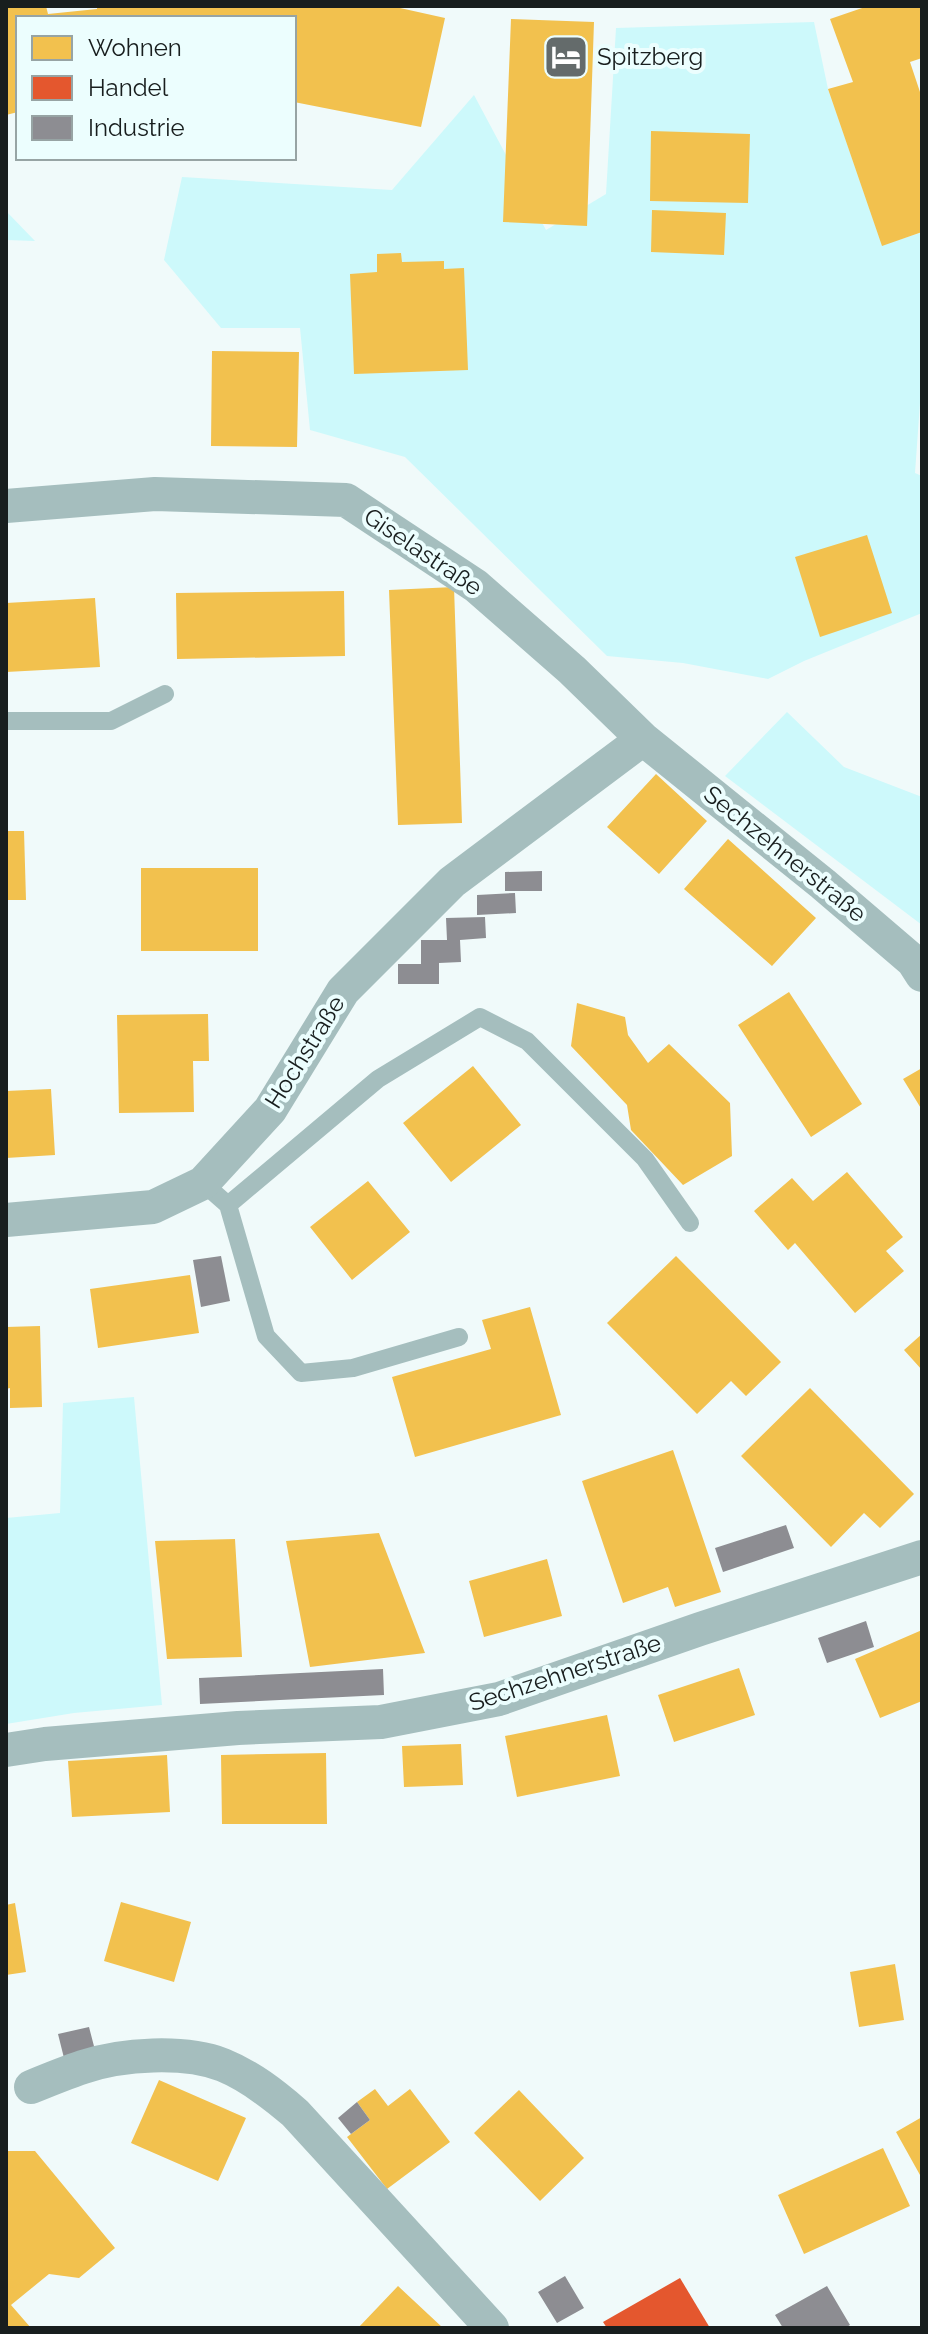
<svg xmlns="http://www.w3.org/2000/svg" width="928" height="2334" font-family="Raleway,sans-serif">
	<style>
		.green { fill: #cdf9fb }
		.homes { fill: #f2c14e }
		.shops { fill: #e4572e }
		.industry { fill: #8d8d92 }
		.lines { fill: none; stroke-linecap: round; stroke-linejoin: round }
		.service { stroke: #a5bebe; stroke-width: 18 }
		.minor { stroke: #a5bebe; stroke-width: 34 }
		.labels { text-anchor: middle; stroke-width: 8; stroke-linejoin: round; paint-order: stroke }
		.poi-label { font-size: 24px; fill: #181e1e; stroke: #ecfefe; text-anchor: start }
		.street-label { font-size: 24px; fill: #181e1e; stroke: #ecfefe }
	</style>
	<rect width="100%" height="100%" fill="#f0fafa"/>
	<path class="green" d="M 814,22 L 828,89 L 882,245 L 920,233 L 922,238 L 922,375 L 915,473 L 922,476 L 922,613 L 804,661 L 768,679 L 683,663 L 607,656 L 405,457 L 310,430 L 300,328 L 221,328 L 164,260 L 182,177 L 392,190 L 474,95 L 546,230 L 606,194 L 616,28 Z
		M 6,211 L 35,241 L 6,240 Z
		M 787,712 L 844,767 L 922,797 L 922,925 L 725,776 Z
		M 134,1397 L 162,1705 L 74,1713 L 6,1724 L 6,1518 L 60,1513 L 63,1403 Z"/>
	<path class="homes" d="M 6,6 L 46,6 L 48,14 L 97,9 L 97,6 L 391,6 L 445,18 L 421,127 L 294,102 L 294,18 L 18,18 L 18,112 L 6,115 Z
		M 868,6 L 922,6 L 922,58 L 910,62 L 922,98 L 922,232 L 882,246 L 828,89 L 853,82 L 830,19 Z
		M 511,19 L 594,22 L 587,226 L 503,222 Z
		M 651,131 L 750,134 L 748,203 L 650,201 Z
		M 652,210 L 726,213 L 724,255 L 651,252 Z
		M 401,253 L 402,262 L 444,261 L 444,269 L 464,268 L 468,370 L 354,374 L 350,274 L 377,272 L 377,254 Z
		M 212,351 L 299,352 L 297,447 L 211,446 Z
		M 867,535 L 892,613 L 820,637 L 795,557 Z
		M 454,587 L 462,823 L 398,825 L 389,590 Z
		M 344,591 L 345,656 L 177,659 L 176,593 Z
		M 95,598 L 100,667 L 6,672 L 6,603 Z
		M 656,774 L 707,821 L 659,874 L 607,827 Z
		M 6,831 L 24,831 L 26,900 L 6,900 Z
		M 728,839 L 816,918 L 772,966 L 684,889 Z
		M 141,868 L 258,868 L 258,951 L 141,951 Z
		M 789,992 L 862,1104 L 811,1137 L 738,1025 Z
		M 577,1003 L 625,1017 L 628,1035 L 648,1063 L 669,1044 L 730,1103 L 732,1156 L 683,1185 L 631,1130 L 627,1105 L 571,1046 Z
		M 208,1014 L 209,1061 L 193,1061 L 194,1112 L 119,1113 L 117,1015 Z
		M 473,1066 L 521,1125 L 451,1182 L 403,1123 Z
		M 922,1068 L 922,1110 L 903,1079 Z
		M 51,1089 L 55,1155 L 6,1158 L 6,1091 Z
		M 847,1172 L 903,1237 L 886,1251 L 904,1271 L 855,1313 L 795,1243 L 788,1250 L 754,1211 L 792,1178 L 813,1201 Z
		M 368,1181 L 410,1232 L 352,1280 L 310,1227 Z
		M 676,1256 L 781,1362 L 746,1396 L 731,1381 L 697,1414 L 607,1323 Z
		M 190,1275 L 199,1333 L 98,1348 L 90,1289 Z
		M 530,1307 L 561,1415 L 415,1457 L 392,1377 L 491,1349 L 482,1320 Z
		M 40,1326 L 42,1407 L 10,1408 L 10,1388 L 6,1389 L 6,1327 Z
		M 922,1334 L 922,1370 L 904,1350 Z
		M 810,1388 L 914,1494 L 880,1528 L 864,1513 L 831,1547 L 741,1456 Z
		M 673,1450 L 721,1592 L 675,1607 L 668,1587 L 623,1603 L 582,1481 Z
		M 379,1533 L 425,1653 L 310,1667 L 286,1541 Z
		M 235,1539 L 242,1657 L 167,1659 L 155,1541 Z
		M 547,1559 L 562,1616 L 484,1637 L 469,1581 Z
		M 922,1630 L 922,1701 L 880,1718 L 855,1659 Z
		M 739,1668 L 755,1715 L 674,1742 L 658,1695 Z
		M 607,1715 L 620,1776 L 517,1797 L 505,1736 Z
		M 461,1744 L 463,1785 L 404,1787 L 402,1746 Z
		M 326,1753 L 327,1824 L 222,1824 L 221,1755 Z
		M 167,1755 L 170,1812 L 72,1817 L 68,1761 Z
		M 121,1902 L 191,1922 L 174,1982 L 104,1961 Z
		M 15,1903 L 26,1972 L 6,1975 L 6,1905 Z
		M 895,1964 L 904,2020 L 859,2027 L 850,1972 Z
		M 159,2080 L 246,2118 L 218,2181 L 131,2143 Z
		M 375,2089 L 388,2106 L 410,2089 L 450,2142 L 387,2189 L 347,2137 L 370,2120 L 357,2102 Z
		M 519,2090 L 584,2158 L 540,2201 L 474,2133 Z
		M 922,2117 L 922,2173 L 920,2175 L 896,2132 Z
		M 883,2148 L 910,2206 L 804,2254 L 778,2195 Z
		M 6,2151 L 35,2151 L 115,2248 L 79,2278 L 49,2274 L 11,2305 L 31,2328 L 6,2328 Z
		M 398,2286 L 443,2328 L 358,2328 Z"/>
	<path class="shops" d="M 680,2278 L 710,2328 L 607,2328 L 603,2322 Z"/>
	<path class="industry" d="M 542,871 L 542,891 L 505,891 L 505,872 Z
		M 515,893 L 516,913 L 477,915 L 477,895 Z
		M 485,917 L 486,938 L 460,940 L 461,962 L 439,963 L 439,984 L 398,984 L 398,964 L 421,964 L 421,940 L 447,940 L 446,918 Z
		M 221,1256 L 230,1301 L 201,1307 L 193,1260 Z
		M 786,1525 L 794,1548 L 723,1572 L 715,1548 Z
		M 866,1621 L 874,1647 L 827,1663 L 818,1638 Z
		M 383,1669 L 384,1695 L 200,1704 L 199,1678 Z
		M 89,2027 L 95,2050 L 64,2058 L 58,2034 Z
		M 357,2102 L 370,2120 L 351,2134 L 338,2118 Z
		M 565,2276 L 584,2308 L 557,2323 L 538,2292 Z
		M 827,2286 L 850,2325 L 845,2328 L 783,2328 L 775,2315 Z"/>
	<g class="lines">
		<path class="service" d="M 6,721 L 111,721 L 165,694
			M 203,1183 L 228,1205 L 266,1336 L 301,1373 L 353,1368 L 459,1337
			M 228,1205 L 378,1079 L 480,1017 L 527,1041 L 645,1159 L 690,1223"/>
		<path class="minor" d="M 6,506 L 155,494 L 346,500 L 476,586 L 572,670 L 643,739 L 823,884 L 913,961 L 922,975
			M 6,1220 L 153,1207 L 203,1183 L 270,1110 L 343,991 L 452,882 L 643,739
			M 6,1750 L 45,1744 L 238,1728 L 381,1722 L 499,1699 L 700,1629 L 922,1557
			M 31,2087 C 48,2080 65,2073 83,2067 C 122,2054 184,2050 223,2065 C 250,2076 273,2094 295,2113 L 492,2328"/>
	</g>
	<defs>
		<g id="hotel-square" transform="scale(2.3)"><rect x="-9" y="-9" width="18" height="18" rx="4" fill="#646b6b" stroke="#ecfefe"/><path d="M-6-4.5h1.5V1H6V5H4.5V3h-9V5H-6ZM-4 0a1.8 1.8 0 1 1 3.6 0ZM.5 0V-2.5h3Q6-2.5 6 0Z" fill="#fff"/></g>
	</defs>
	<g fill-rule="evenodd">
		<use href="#hotel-square" x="566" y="57"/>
	</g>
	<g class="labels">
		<g class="poi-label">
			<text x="597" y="65">Spitzberg</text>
		</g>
		<g class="street-label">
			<text transform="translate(423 552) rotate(34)" y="8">Giselastraße</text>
			<text transform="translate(785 854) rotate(39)" y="8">Sechzehnerstraße</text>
			<text transform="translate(305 1052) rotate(-58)" y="8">Hochstraße</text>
			<text transform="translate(565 1673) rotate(-18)" y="8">Sechzehnerstraße</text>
		</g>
	</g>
	<rect width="928" height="2334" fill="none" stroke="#181e1e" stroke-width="16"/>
	<rect x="16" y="16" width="280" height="144" fill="#ecfefe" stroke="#97a4a4" stroke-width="2"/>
	<rect x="32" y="36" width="40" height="24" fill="#f2c14e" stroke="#97a4a4" stroke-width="2"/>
	<text x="88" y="56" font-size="24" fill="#181e1e">Wohnen</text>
	<rect x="32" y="76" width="40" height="24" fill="#e4572e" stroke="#97a4a4" stroke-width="2"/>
	<text x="88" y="96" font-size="24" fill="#181e1e">Handel</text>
	<rect x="32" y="116" width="40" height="24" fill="#8d8d92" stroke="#97a4a4" stroke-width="2"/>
	<text x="88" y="136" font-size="24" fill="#181e1e">Industrie</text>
</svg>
